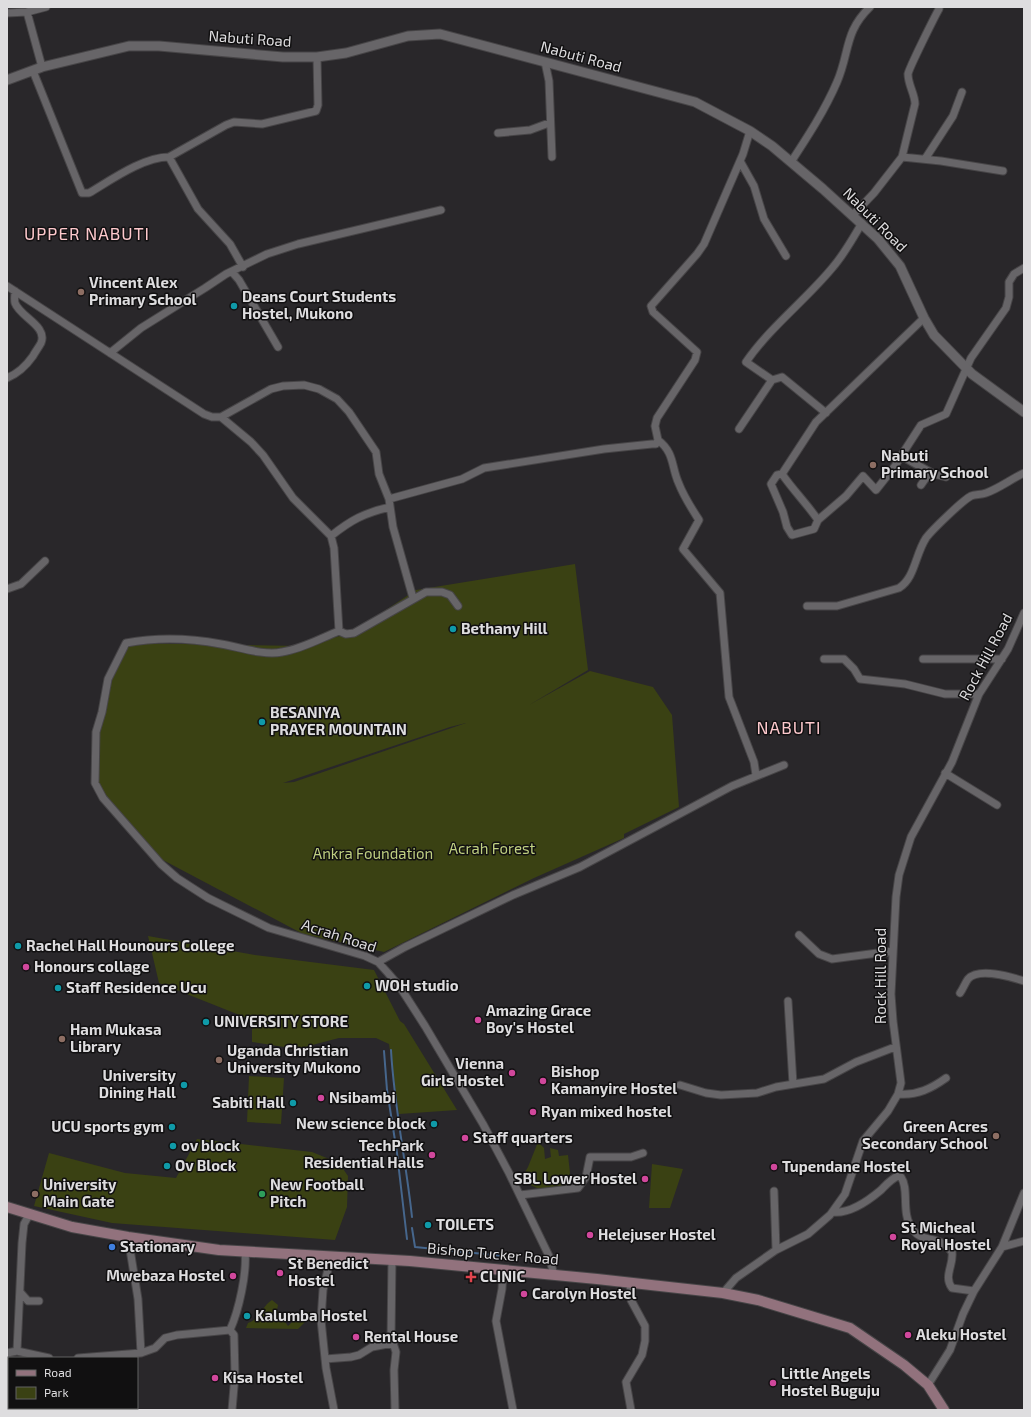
<svg xmlns="http://www.w3.org/2000/svg" width="1031" height="1417" font-family="'Exo 2',sans-serif">
	<style>
		.green { fill: #3a4113; fill-rule: evenodd }
		.lines { fill: none; stroke-linecap: round; stroke-linejoin: round }
		.stream { stroke: #46668c; stroke-width: 2 }
		.minor-casing { stroke: #474547; stroke-width: 9 }
		.tertiary-casing { stroke: #474547; stroke-width: 11 }
		.secondary-casing { stroke: #474547; stroke-width: 12 }
		.minor { stroke: #676568; stroke-width: 7 }
		.tertiary { stroke: #676568; stroke-width: 9 }
		.secondary { stroke: #92727d; stroke-width: 10 }
		.education-dot { fill: #8d6e63; stroke: #111011; stroke-width: 1.5 }
		.culture-dot { fill: #0f9aa8; stroke: #111011; stroke-width: 1.5 }
		.hotel-dot { fill: #d1479c; stroke: #111011; stroke-width: 1.5 }
		.leisure-dot { fill: #2e9e5b; stroke: #111011; stroke-width: 1.5 }
		.shop-dot { fill: #3f7fe0; stroke: #111011; stroke-width: 1.5 }
		.health-dot { fill: #e0444e; stroke: #111011; stroke-width: 1.5 }
		.labels { text-anchor: middle; stroke-width: 3; stroke-linejoin: round; paint-order: stroke }
		.street-label { font-size: 15px; fill: #dedddf; stroke: #111011 }
		.poi-label { font-size: 15px; font-weight: bold; fill: #dedddf; stroke: #111011; text-anchor: start }
		.park-label { font-size: 15px; fill: #c0d082; stroke: #111011 }
		.quarter-label { font-size: 17px; letter-spacing: 1px; fill: #fec9cd; stroke: #111011 }
	</style>
	<rect width="100%" height="100%" fill="#29272a"/>
	<path class="green" d="M 575,564 L 588,670 L 529,705 L 590,671 L 653,687 L 672,715 L 679,807 L 624,834 L 624,838 L 534,878 L 384,952 L 303,934 L 144,850 L 95,783 L 96,732 L 108,679 L 126,643 L 302,646 L 351,633 L 416,590 ZM 466,723 L 294,782 L 283,783 L 450,727 Z
		M 148,936 L 255,955 L 374,970 L 400,1021 L 404,1024 L 457,1110 L 399,1114 L 389,1044 L 376,1038 L 339,1038 L 297,1049 L 252,1042 L 252,1020 L 159,983 Z
		M 249,1076 L 284,1078 L 281,1124 L 247,1122 Z
		M 197,1139 L 312,1152 L 339,1163 L 348,1176 L 347,1207 L 335,1240 L 112,1223 L 34,1206 L 49,1153 L 125,1173 L 176,1178 Z
		M 538,1142 L 544,1148 L 545,1159 L 551,1157 L 550,1148 L 558,1150 L 559,1156 L 568,1155 L 570,1173 L 566,1188 L 537,1188 L 524,1182 L 524,1174 L 528,1167 Z
		M 652,1164 L 683,1169 L 670,1208 L 649,1208 Z
		M 272,1300 L 278,1305 L 277,1310 L 288,1326 L 297,1317 L 309,1312 L 310,1317 L 298,1329 L 246,1328 L 248,1323 C 260,1319 262,1306 272,1300 Z"/>
	<g class="lines">
		<path class="stream" d="M 391,1050 C 394,1106 406,1161 412,1217
			M 384,1051 L 387,1090 L 397,1153 L 407,1239
			M 412,1228 L 415,1247 L 504,1256"/>
		<g class="minor-casing">
			<path id="minor" d="M 27,12 L 46,7
				M 7,13 L 27,12 L 42,67
				M 545,62 L 549,81 L 552,157
				M 33,71 L 82,193 L 89,193 C 111,180 143,157 169,157 L 198,209 L 230,244 L 243,267
				M 750,131 L 743,154 L 704,244 L 697,254 L 651,306 L 653,312 L 697,352 L 695,360 L 657,418 L 655,426 L 658,440 C 675,453 671,467 679,484 C 684,497 692,509 699,520 L 683,549 L 720,593 L 729,697 L 754,762 L 756,775
				M 498,133 L 530,130 L 549,123
				M 169,157 L 226,125 L 234,122 L 262,124 L 316,111 L 318,105 L 317,57
				M 902,157 L 941,161 L 1003,171
				M 925,159 L 953,116 L 962,92
				M 740,161 L 754,186 L 764,219 L 786,256
				M 791,162 C 808,136 825,110 837,82 C 850,52 844,32 870,7
				M 853,215 L 874,193 L 902,157 L 915,104 C 915,94 908,85 908,74 C 909,68 935,16 939,9
				M 232,272 L 239,280 L 278,347
				M 7,286 L 204,414 L 212,417 L 221,417 L 271,389 L 283,386 L 304,385 L 319,389 L 337,399 L 349,412 L 376,452 L 379,474 L 389,499 L 393,527 L 413,598
				M 110,353 L 141,328 L 205,288 L 226,274 L 267,254 L 298,244 L 441,210
				M 7,378 C 17,374 26,366 33,356 C 35,352 39,347 41,343 C 48,326 20,317 15,303 C 14,299 15,295 15,291
				M 826,413 L 782,377 L 772,380 L 746,362 C 771,326 806,300 833,267 C 845,253 853,238 862,223
				M 221,417 L 251,442 L 263,455 L 293,498 L 331,536 L 334,548 L 339,631 L 346,634 L 354,633 L 426,592 L 442,592 L 450,595 L 458,606
				M 739,429 L 772,380
				M 782,474 L 777,475 L 771,484 L 783,512 L 787,527 L 792,535 L 814,529 L 818,520 C 807,504 793,490 782,474 L 816,422 L 924,318
				M 946,477 L 934,474 L 901,456 L 921,425 L 946,414 L 971,358 L 1006,308 L 1009,297 L 1009,282 L 1014,274 L 1024,268
				M 921,485 L 930,472
				M 389,499 L 462,479 L 484,468 L 604,449 L 652,444 L 656,444 L 658,440
				M 818,520 L 846,496 L 863,476 L 876,490 L 895,466 L 901,456
				M 331,536 C 351,520 364,513 390,507
				M 7,589 L 21,584 L 45,561
				M 807,606 L 837,606 L 899,588 C 915,578 915,555 926,538 C 932,530 963,500 971,496 C 975,494 981,495 986,493 C 1000,488 1011,479 1024,473
				M 339,631 C 321,638 302,649 282,652 C 264,656 239,647 221,644 C 189,638 158,637 126,643 L 108,679 L 102,712 L 96,732 L 95,783 L 103,798 L 161,864 L 177,878 L 208,898 L 269,928 L 365,956 L 378,962 L 388,973 L 400,987 L 425,1026 L 483,1124 L 509,1173 L 549,1256 L 554,1275
				M 824,659 L 844,659 L 854,669 L 860,679 L 905,684 L 945,694 L 979,694
				M 923,659 L 1002,659
				M 945,773 L 997,805
				M 799,935 L 819,954 L 832,959 L 893,951
				M 378,962 L 405,947 L 513,895 L 580,867 L 732,786 L 784,765
				M 960,993 C 963,989 965,983 968,979 C 979,967 1011,977 1024,981
				M 788,1001 L 793,1084
				M 680,1085 L 706,1093 L 721,1095 L 757,1093 L 776,1087 L 824,1079 L 856,1062 L 895,1047
				M 898,1094 C 917,1096 932,1088 946,1078
				M 774,1191 L 776,1250
				M 520,1195 L 578,1188 L 586,1177 L 590,1157 L 631,1157 L 643,1153
				M 833,1212 C 850,1214 868,1201 881,1190 C 886,1185 891,1179 898,1176 L 901,1177 C 910,1190 900,1213 913,1230 C 923,1244 939,1234 952,1252 C 954,1265 943,1276 952,1288 L 974,1291
				M 29,1215 L 24,1224 L 22,1243 L 17,1351 L 49,1358
				M 128,1237 L 138,1299 L 141,1353
				M 1002,1247 L 1024,1241
				M 329,1257 L 329,1265 L 323,1290 L 321,1320 L 326,1368 L 334,1410
				M 503,1270 L 502,1289 L 496,1321 L 513,1410
				M 630,1282 L 631,1300 L 645,1326 L 645,1341 L 642,1355 L 626,1382 L 631,1410
				M 20,1292 L 28,1301 L 39,1301
				M 723,1293 L 736,1278 L 776,1250 L 808,1234 L 830,1215 L 845,1194 L 863,1141 L 888,1111 L 898,1094 L 901,1083 L 893,1021 L 891,994 L 896,897 L 899,875 L 911,837 L 952,762 L 979,694 L 1008,649 L 1024,613
				M 230,1330 L 234,1335 L 235,1375 L 232,1410
				M 393,1343 L 396,1352 L 394,1370 L 395,1410
				M 7,1353 L 17,1351
				M 78,1358 L 141,1353 L 155,1348 L 165,1338 L 177,1335 L 230,1330 C 239,1310 247,1273 245,1252
				M 325,1359 L 351,1357 L 359,1355 L 372,1347 L 393,1343 L 391,1341 L 392,1259
				M 928,1385 L 950,1350 L 963,1314 L 974,1291 L 1002,1247 L 1024,1193
				M 130,1408 L 130,1410"/>
		</g>
		<g class="tertiary-casing">
			<path id="tertiary" d="M 7,80 L 42,67 L 129,46 L 159,46 L 283,57 L 317,57 L 346,53 L 408,36 L 440,34 L 695,102 L 750,131 L 772,146 L 823,189 L 878,239 L 900,266 L 924,318 L 934,335 L 972,374 L 1024,412"/>
		</g>
		<g class="secondary-casing">
			<path id="secondary" d="M 7,1207 L 72,1227 L 128,1237 L 219,1250 L 410,1261 L 597,1279 L 723,1293 L 758,1300 L 850,1328 L 904,1365 L 928,1385 L 944,1410"/>
		</g>
		<use href="#minor" class="minor"/>
		<use href="#tertiary" class="tertiary"/>
		<use href="#secondary" class="secondary"/>
	</g>
	<g class="education-dot">
		<circle cx="81" cy="292" r="4"/>
		<circle cx="873" cy="465" r="4"/>
		<circle cx="62" cy="1039" r="4"/>
		<circle cx="219" cy="1060" r="4"/>
		<circle cx="996" cy="1136" r="4"/>
		<circle cx="35" cy="1194" r="4"/>
	</g>
	<g class="culture-dot">
		<circle cx="234" cy="306" r="4"/>
		<circle cx="453" cy="629" r="4"/>
		<circle cx="262" cy="722" r="4"/>
		<circle cx="18" cy="946" r="4"/>
		<circle cx="367" cy="986" r="4"/>
		<circle cx="58" cy="988" r="4"/>
		<circle cx="206" cy="1022" r="4"/>
		<circle cx="184" cy="1085" r="4"/>
		<circle cx="293" cy="1103" r="4"/>
		<circle cx="434" cy="1124" r="4"/>
		<circle cx="172" cy="1127" r="4"/>
		<circle cx="173" cy="1146" r="4"/>
		<circle cx="167" cy="1166" r="4"/>
		<circle cx="428" cy="1225" r="4"/>
		<circle cx="247" cy="1316" r="4"/>
	</g>
	<g class="hotel-dot">
		<circle cx="26" cy="967" r="4"/>
		<circle cx="478" cy="1020" r="4"/>
		<circle cx="512" cy="1073" r="4"/>
		<circle cx="543" cy="1081" r="4"/>
		<circle cx="321" cy="1098" r="4"/>
		<circle cx="533" cy="1112" r="4"/>
		<circle cx="465" cy="1138" r="4"/>
		<circle cx="432" cy="1155" r="4"/>
		<circle cx="774" cy="1167" r="4"/>
		<circle cx="645" cy="1179" r="4"/>
		<circle cx="590" cy="1235" r="4"/>
		<circle cx="893" cy="1237" r="4"/>
		<circle cx="280" cy="1273" r="4"/>
		<circle cx="233" cy="1276" r="4"/>
		<circle cx="524" cy="1294" r="4"/>
		<circle cx="908" cy="1335" r="4"/>
		<circle cx="356" cy="1337" r="4"/>
		<circle cx="215" cy="1378" r="4"/>
		<circle cx="773" cy="1383" r="4"/>
	</g>
	<circle class="leisure-dot" cx="262" cy="1194" r="4"/>
	<circle class="shop-dot" cx="112" cy="1247" r="4"/>
	<path class="health-dot" d="M469 1271h4v4h4v4h-4v4h-4v-4h-4v-4h4z"/>
	<g class="labels">
		<g class="street-label">
			<text transform="translate(250 39) rotate(4)" y="5">Nabuti Road</text>
			<text transform="translate(581 57) rotate(15)" y="5">Nabuti Road</text>
			<text transform="translate(875 220) rotate(45)" y="5">Nabuti Road</text>
			<text transform="translate(986 657) rotate(-62)" y="5">Rock Hill Road</text>
			<text transform="translate(339 936) rotate(18)" y="5">Acrah Road</text>
			<text transform="translate(881 976) rotate(-90)" y="5">Rock Hill Road</text>
			<text transform="translate(493 1254) rotate(5)" y="5">Bishop Tucker Road</text>
		</g>
		<g class="poi-label">
			<text x="89" y="288">Vincent Alex<tspan x="89" dy="17">Primary School</tspan></text>
			<text x="242" y="302">Deans Court Students<tspan x="242" dy="17">Hostel, Mukono</tspan></text>
			<text x="881" y="461">Nabuti<tspan x="881" dy="17">Primary School</tspan></text>
			<text x="461" y="634">Bethany Hill</text>
			<text x="270" y="718">BESANIYA<tspan x="270" dy="17">PRAYER MOUNTAIN</tspan></text>
			<text x="26" y="951">Rachel Hall Hounours College</text>
			<text x="34" y="972">Honours collage</text>
			<text x="375" y="991">WOH studio</text>
			<text x="66" y="993">Staff Residence Ucu</text>
			<text x="486" y="1016">Amazing Grace<tspan x="486" dy="17">Boy's Hostel</tspan></text>
			<text x="214" y="1027">UNIVERSITY STORE</text>
			<text x="70" y="1035">Ham Mukasa<tspan x="70" dy="17">Library</tspan></text>
			<text x="227" y="1056">Uganda Christian<tspan x="227" dy="17">University Mukono</tspan></text>
			<text x="504" y="1069" text-anchor="end">Vienna<tspan x="504" dy="17">Girls Hostel</tspan></text>
			<text x="551" y="1077">Bishop<tspan x="551" dy="17">Kamanyire Hostel</tspan></text>
			<text x="176" y="1081" text-anchor="end">University<tspan x="176" dy="17">Dining Hall</tspan></text>
			<text x="329" y="1103">Nsibambi</text>
			<text x="285" y="1108" text-anchor="end">Sabiti Hall</text>
			<text x="541" y="1117">Ryan mixed hostel</text>
			<text x="426" y="1129" text-anchor="end">New science block</text>
			<text x="164" y="1132" text-anchor="end">UCU sports gym</text>
			<text x="988" y="1132" text-anchor="end">Green Acres<tspan x="988" dy="17">Secondary School</tspan></text>
			<text x="473" y="1143">Staff quarters</text>
			<text x="181" y="1151">ov block</text>
			<text x="424" y="1151" text-anchor="end">TechPark<tspan x="424" dy="17">Residential Halls</tspan></text>
			<text x="175" y="1171">Ov Block</text>
			<text x="782" y="1172">Tupendane Hostel</text>
			<text x="637" y="1184" text-anchor="end">SBL Lower Hostel</text>
			<text x="43" y="1190">University<tspan x="43" dy="17">Main Gate</tspan></text>
			<text x="270" y="1190">New Football<tspan x="270" dy="17">Pitch</tspan></text>
			<text x="436" y="1230">TOILETS</text>
			<text x="901" y="1233">St Micheal<tspan x="901" dy="17">Royal Hostel</tspan></text>
			<text x="598" y="1240">Helejuser Hostel</text>
			<text x="120" y="1252">Stationary</text>
			<text x="288" y="1269">St Benedict<tspan x="288" dy="17">Hostel</tspan></text>
			<text x="225" y="1281" text-anchor="end">Mwebaza Hostel</text>
			<text x="480" y="1282">CLINIC</text>
			<text x="532" y="1299">Carolyn Hostel</text>
			<text x="255" y="1321">Kalumba Hostel</text>
			<text x="916" y="1340">Aleku Hostel</text>
			<text x="364" y="1342">Rental House</text>
			<text x="781" y="1379">Little Angels<tspan x="781" dy="17">Hostel Buguju</tspan></text>
			<text x="223" y="1383">Kisa Hostel</text>
		</g>
		<g class="park-label">
			<text x="492" y="854">Acrah Forest</text>
			<text x="373" y="859">Ankra Foundation</text>
		</g>
		<g class="quarter-label">
			<text x="87" y="240">UPPER NABUTI</text>
			<text x="789" y="734">NABUTI</text>
		</g>
	</g>
	<rect width="1031" height="1417" fill="none" stroke="#dedddf" stroke-width="16"/>
	<rect x="8" y="1357" width="130" height="52" fill="#111011" stroke="#636263"/>
	<rect x="16" y="1370" width="20" height="6" fill="#92727d" stroke="#636263"/>
	<text x="44" y="1377" font-size="12" fill="#dedddf">Road</text>
	<rect x="16" y="1387" width="20" height="12" fill="#3a4113" stroke="#636263"/>
	<text x="44" y="1397" font-size="12" fill="#dedddf">Park</text>
</svg>
